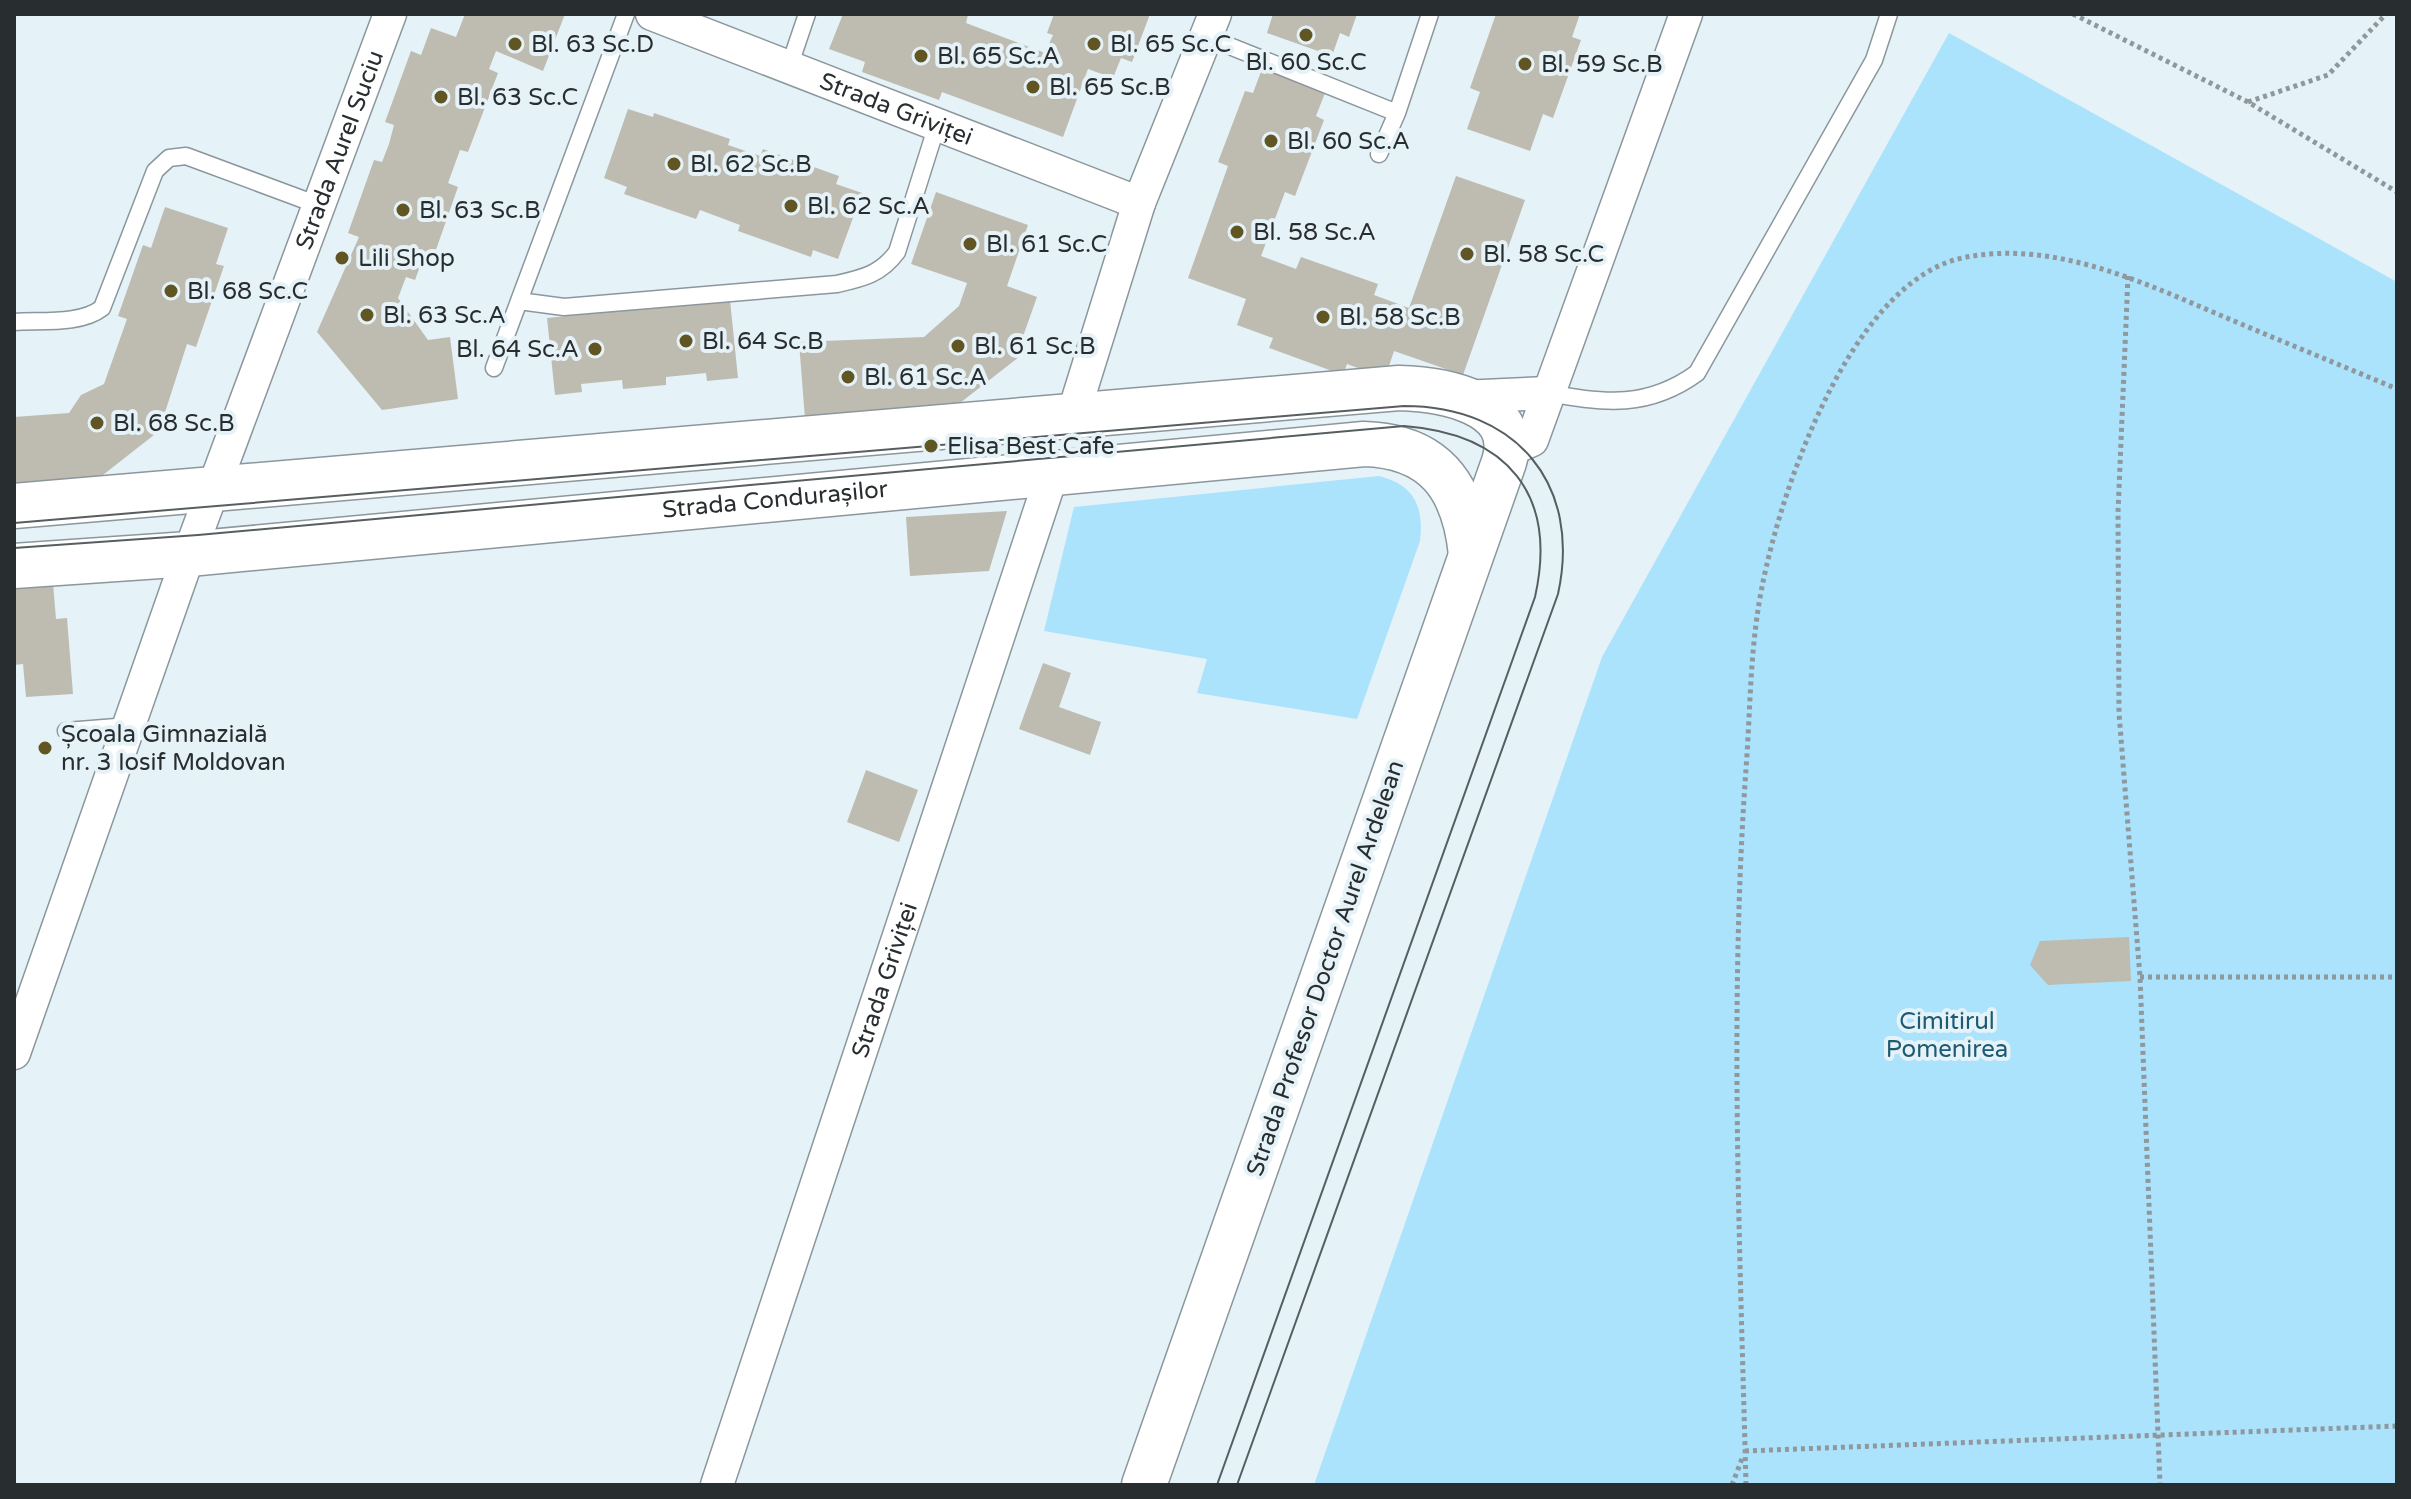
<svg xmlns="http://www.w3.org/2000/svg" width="2411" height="1499" font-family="'Varela Round',sans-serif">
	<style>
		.green { fill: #abe2fc }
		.building { fill: #bebcb1 }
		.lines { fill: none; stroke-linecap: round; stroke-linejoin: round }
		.service-casing { stroke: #8b979c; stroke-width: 19 }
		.minor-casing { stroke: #8b979c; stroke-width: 35 }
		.secondary-casing { stroke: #8b979c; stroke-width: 47 }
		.path { stroke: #8f989d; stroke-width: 5; stroke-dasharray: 4 4; stroke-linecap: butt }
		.service { stroke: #fff; stroke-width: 16 }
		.minor { stroke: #fff; stroke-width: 32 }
		.secondary { stroke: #fff; stroke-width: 44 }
		.tram { stroke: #575e61; stroke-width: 2 }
		.poi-dot { fill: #615623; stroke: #e5f2f8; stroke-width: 3 }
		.labels { text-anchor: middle; stroke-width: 8; stroke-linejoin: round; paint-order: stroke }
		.poi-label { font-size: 24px; fill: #282d2f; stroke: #e5f2f8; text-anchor: start }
		.street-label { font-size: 24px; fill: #282d2f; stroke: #e5f2f8 }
		.park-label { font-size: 24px; fill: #1c5b74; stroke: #e5f2f8 }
	</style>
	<rect width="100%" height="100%" fill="#e5f2f8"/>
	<path class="green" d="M 1949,33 L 2397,282 L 2397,1485 L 1314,1485 L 1602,657 Z
		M 1379,476 C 1414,485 1424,506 1420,541 L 1357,719 L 1197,693 L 1207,659 L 1044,631 L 1074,507 Z"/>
	<path class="building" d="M 465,14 L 565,14 L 543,71 L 496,51 L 489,69 L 498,73 L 468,152 L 460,150 L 448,183 L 458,187 L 431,264 L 422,261 L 415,280 L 406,277 L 398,298 L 428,340 L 450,337 L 458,399 L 382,410 L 317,332 L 359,237 L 348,233 L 374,160 L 382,162 L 389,144 L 394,125 L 385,122 L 411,51 L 421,55 L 431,28 L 456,37 Z
		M 843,14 L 965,14 L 968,15 L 966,23 L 1045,53 L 1053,35 L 1047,33 L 1054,14 L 1150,14 L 1132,62 L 1121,58 L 1113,78 L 1088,69 L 1063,137 L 942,92 L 939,100 L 862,72 L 865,62 L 829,49 Z
		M 1273,14 L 1357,14 L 1349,37 L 1340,33 L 1332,56 L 1267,33 Z
		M 1496,14 L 1580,14 L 1572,37 L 1581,40 L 1553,118 L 1543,114 L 1530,151 L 1467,129 L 1480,92 L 1470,88 Z
		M 1262,69 L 1325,93 L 1316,116 L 1324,120 L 1295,196 L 1285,192 L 1261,256 L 1296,269 L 1301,257 L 1378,284 L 1374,295 L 1409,308 L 1456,176 L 1525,200 L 1463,375 L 1394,351 L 1385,378 L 1347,364 L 1343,375 L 1269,348 L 1273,338 L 1237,325 L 1246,299 L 1188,278 L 1228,166 L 1218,162 L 1245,91 L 1253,93 Z
		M 628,109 L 653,117 L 654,113 L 730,139 L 728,145 L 760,156 L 763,149 L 839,176 L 836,184 L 862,193 L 838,259 L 813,250 L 811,257 L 738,231 L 740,225 L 700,210 L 696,219 L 624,194 L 627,187 L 604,178 Z
		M 936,192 L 1028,225 L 1007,286 L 1037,297 L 1021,342 L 1028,350 L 942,417 L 805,419 L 799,342 L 924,337 L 959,306 L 967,283 L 911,264 Z
		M 165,207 L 228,228 L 216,264 L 224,266 L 196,347 L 187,344 L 159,431 L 94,482 L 14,486 L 14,417 L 69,413 L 81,395 L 104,384 L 127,319 L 118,316 L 143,245 L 151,248 Z
		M 730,300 L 738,378 L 707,381 L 706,373 L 666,377 L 666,385 L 623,389 L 622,380 L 581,384 L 582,392 L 555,395 L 547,318 Z
		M 1007,511 L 989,571 L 910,576 L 906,517 Z
		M 53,583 L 56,619 L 67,618 L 73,694 L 26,697 L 23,664 L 14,665 L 14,586 Z
		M 1043,663 L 1071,673 L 1059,707 L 1101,722 L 1090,755 L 1019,729 Z
		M 866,770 L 918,790 L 899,842 L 847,822 Z
		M 2129,937 L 2131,981 L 2048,985 L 2030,965 L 2040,941 Z"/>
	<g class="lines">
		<g class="service-casing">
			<path id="service" d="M 1207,37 L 1397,113 L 1430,14
				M 789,67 L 807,14
				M 1379,154 L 1397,113
				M 519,301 L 564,307 L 837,284 C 863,278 881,274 897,252 L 937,125
				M 14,322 C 41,320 80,325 102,308 L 155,171 L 169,158 L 186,156 L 318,205
				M 494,368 L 626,14
				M 1549,393 C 1604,404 1649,408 1697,373 L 1874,60 L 1889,14
				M 66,731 L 129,726"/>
		</g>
		<g class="minor-casing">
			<g id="minor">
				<path id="s1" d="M 652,14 L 1139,203"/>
				<path d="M 1461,397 L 1549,393"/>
				<path d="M 1073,415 L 1139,203 L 1215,14"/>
				<path d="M 1507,451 L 1532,440 L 1686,14"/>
				<path id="s2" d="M 14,1053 L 189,554 L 390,14"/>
				<path id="s3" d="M 717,1485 L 1052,474"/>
			</g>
		</g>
		<g class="secondary-casing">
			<g id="secondary">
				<path d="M 14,506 L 1399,388 C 1441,389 1522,402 1504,462 L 1144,1485"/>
				<path id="s4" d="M 14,566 L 189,554 L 1364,444 C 1435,446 1464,487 1471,554"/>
			</g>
		</g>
		<path class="path" d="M 2073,14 L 2248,102 L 2397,192
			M 2248,102 L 2328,75 L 2386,14
			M 2128,276 L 2118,512 L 2119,713 L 2140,977 L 2160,1485
			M 2140,977 L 2397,977
			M 1745,1451 L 2397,1426
			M 1732,1485 L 1743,1456
			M 1746,1485 C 1740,1247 1729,1006 1746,769 C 1750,716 1750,662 1758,610 C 1773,508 1847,283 1962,258 C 2056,238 2150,286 2234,321 C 2288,344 2343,366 2397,389"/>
		<use href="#service" class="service"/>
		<use href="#minor" class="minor"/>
		<use href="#secondary" class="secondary"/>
		<path class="tram" d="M 14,523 L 1404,406 C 1516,406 1582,484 1558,594 L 1237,1485
			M 14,548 L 198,535 L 1404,426 C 1507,434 1558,494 1535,597 L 1217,1485"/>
	</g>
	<g class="poi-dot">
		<circle cx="1306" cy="35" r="8"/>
		<circle cx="515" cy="44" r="8"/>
		<circle cx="1094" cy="44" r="8"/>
		<circle cx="921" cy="56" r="8"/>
		<circle cx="1525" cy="64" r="8"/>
		<circle cx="1033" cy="87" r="8"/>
		<circle cx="441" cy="97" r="8"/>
		<circle cx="1271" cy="141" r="8"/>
		<circle cx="674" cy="164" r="8"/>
		<circle cx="791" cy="206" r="8"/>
		<circle cx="403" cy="210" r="8"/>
		<circle cx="1237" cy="232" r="8"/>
		<circle cx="970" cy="244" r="8"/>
		<circle cx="1467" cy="254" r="8"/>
		<circle cx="342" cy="258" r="8"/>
		<circle cx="171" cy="291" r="8"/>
		<circle cx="367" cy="315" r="8"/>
		<circle cx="1323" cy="317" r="8"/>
		<circle cx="686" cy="341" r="8"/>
		<circle cx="958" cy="346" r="8"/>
		<circle cx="595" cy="349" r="8"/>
		<circle cx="848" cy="377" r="8"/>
		<circle cx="97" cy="423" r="8"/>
		<circle cx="931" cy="446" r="8"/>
		<circle cx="45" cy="748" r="8"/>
	</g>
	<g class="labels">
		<g class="poi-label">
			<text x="531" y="52">Bl. 63 Sc.D</text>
			<text x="1110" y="52">Bl. 65 Sc.C</text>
			<text x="937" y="64">Bl. 65 Sc.A</text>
			<text x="1306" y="70" text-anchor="middle">Bl. 60 Sc.C</text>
			<text x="1541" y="72">Bl. 59 Sc.B</text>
			<text x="1049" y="95">Bl. 65 Sc.B</text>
			<text x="457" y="105">Bl. 63 Sc.C</text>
			<text x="1287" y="149">Bl. 60 Sc.A</text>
			<text x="690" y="172">Bl. 62 Sc.B</text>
			<text x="807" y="214">Bl. 62 Sc.A</text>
			<text x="419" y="218">Bl. 63 Sc.B</text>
			<text x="1253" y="240">Bl. 58 Sc.A</text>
			<text x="986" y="252">Bl. 61 Sc.C</text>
			<text x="1483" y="262">Bl. 58 Sc.C</text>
			<text x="358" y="266">Lili Shop</text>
			<text x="187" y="299">Bl. 68 Sc.C</text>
			<text x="383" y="323">Bl. 63 Sc.A</text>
			<text x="1339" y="325">Bl. 58 Sc.B</text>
			<text x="702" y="349">Bl. 64 Sc.B</text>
			<text x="974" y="354">Bl. 61 Sc.B</text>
			<text x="579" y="357" text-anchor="end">Bl. 64 Sc.A</text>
			<text x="864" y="385">Bl. 61 Sc.A</text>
			<text x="113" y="431">Bl. 68 Sc.B</text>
			<text x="947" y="454">Elisa Best Cafe</text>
			<text x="61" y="742">Școala Gimnazială<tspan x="61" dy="28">nr. 3 Iosif Moldovan</tspan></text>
		</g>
		<g class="street-label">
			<text dy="8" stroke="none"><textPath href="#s1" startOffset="262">Strada Griviței</textPath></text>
			<text dy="8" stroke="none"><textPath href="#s2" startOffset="960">Strada Aurel Suciu</textPath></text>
			<text dy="8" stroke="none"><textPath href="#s4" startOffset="764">Strada Condurașilor</textPath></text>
			<text transform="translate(1325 968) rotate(-71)" y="8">Strada Profesor Doctor Aurel Ardelean</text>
			<text dy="8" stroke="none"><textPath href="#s3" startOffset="532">Strada Griviței</textPath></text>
		</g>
		<g class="park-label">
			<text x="1947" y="1029">Cimitirul<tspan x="1947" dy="28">Pomenirea</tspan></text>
		</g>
	</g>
	<rect width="2411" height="1499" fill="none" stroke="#282d2f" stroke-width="32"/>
</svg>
